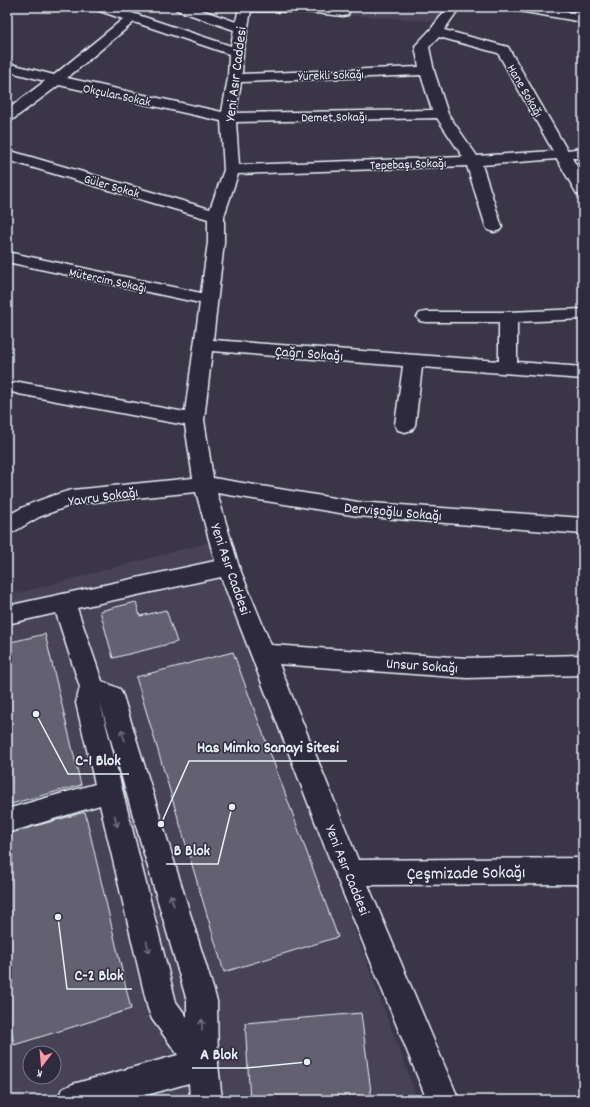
<svg xmlns="http://www.w3.org/2000/svg" width="590" height="1107" font-family="Dekko,sans-serif">
	<style>
		.built { fill: #464354; fill-rule: evenodd }
		.building { fill: #636171; stroke: #e8f1f8 }
		.lines { fill: none; stroke-linecap: round; stroke-linejoin: round }
		.minor-casing { stroke: #e8f1f8; stroke-width: 3 }
		.minor { fill: #2f2a3d; fill-rule: evenodd }
		.oneway { stroke: #70707e }
		.labels { text-anchor: middle; stroke-width: 3; stroke-linejoin: round; paint-order: stroke }
		.far-street-label { font-size: 13px; fill: #e8f1f8; stroke: #2f2a3d }
		.street-label { font-size: 15px; fill: #e8f1f8; stroke: #2f2a3d }
		.near-street-label { font-size: 18px; fill: #e8f1f8; stroke: #2f2a3d }
		.leader { fill: none; stroke: #e8f1f8; stroke-width: 1.5 }
		.callout-dot { fill: #e8f1f8; stroke: #2f2a3d; stroke-width: 1.5 }
		.callout-label { font-size: 16px; text-anchor: middle; font-weight: bold; fill: #e8f1f8; stroke: #2f2a3d; stroke-width: 3; stroke-linejoin: round; paint-order: stroke }
	</style>
	<rect width="100%" height="100%" fill="#3a3648"/>
	<filter id="ink" filterUnits="userSpaceOnUse"><feTurbulence type="fractalNoise" baseFrequency=".025" numOctaves="2"/><feDisplacementMap in="SourceGraphic" scale="8" xChannelSelector="R" yChannelSelector="G"/><feConvolveMatrix kernelMatrix="1 2 1 2 8 2 1 2 1" color-interpolation-filters="sRGB"/></filter>
	<g filter="url(#ink)">
		<path class="built" d="M 275,7 L 448,7 L 442,22 L 380,17 L 275,12 Z
			M 210,542 L 418,1100 L 7,1100 L 7,596 ZM 30,1053 L 54,1053 L 54,1077 L 30,1077 Z"/>
		<path class="building" d="M 136,602 L 140,616 L 166,610 L 177,642 L 113,658 L 100,611 Z
			M 45,634 L 81,785 L 7,805 L 7,643 Z
			M 233,652 L 338,937 L 224,972 L 136,677 Z
			M 85,812 L 131,1009 L 14,1045 L 7,1001 L 7,834 Z
			M 361,1013 L 372,1100 L 250,1100 L 245,1023 Z"/>
		<g class="lines">
			<g class="minor-casing">
				<path id="minor" d="M 95,7 L 114,7 L 231,46 L 234,30 L 177,10 L 175,7 L 193,7 L 236,22 L 239,7 L 332,7 L 348,9 L 349,12 L 348,15 L 343,16 L 307,12 L 251,11 L 243,52 L 242,74 L 419,67 L 415,46 L 431,29 L 448,7 L 460,7 L 444,30 L 508,47 L 567,150 L 583,148 L 583,158 L 572,158 L 583,177 L 583,196 L 577,194 L 557,159 L 482,165 L 502,227 L 500,230 L 494,232 L 488,230 L 486,227 L 467,166 L 238,174 L 224,216 L 224,242 L 213,340 L 499,361 L 499,322 L 426,322 L 420,321 L 417,317 L 420,313 L 426,312 L 508,312 L 583,309 L 583,319 L 517,322 L 517,362 L 583,367 L 583,379 L 422,367 L 415,425 L 412,430 L 405,432 L 398,430 L 395,425 L 403,366 L 212,351 L 204,420 L 213,478 L 358,502 L 583,518 L 583,534 L 358,516 L 217,493 L 239,567 L 271,645 L 467,658 L 583,655 L 583,675 L 467,678 L 279,664 L 358,860 L 583,858 L 583,884 L 368,885 L 459,1100 L 427,1100 L 335,873 L 221,577 L 77,608 L 102,681 L 120,689 L 123,696 L 217,1001 L 218,1064 L 222,1100 L 190,1100 L 189,1083 L 129,1100 L 57,1100 L 62,1089 L 73,1084 L 178,1055 L 152,1019 L 148,1009 L 100,805 L 7,833 L 7,809 L 95,784 L 76,703 L 80,687 L 56,613 L 7,624 L 7,606 L 215,561 L 196,492 L 74,504 L 39,517 L 15,531 L 7,534 L 7,516 C 27,504 49,496 72,490 L 193,478 L 185,425 L 19,394 L 12,392 L 9,388 L 12,384 L 19,382 L 185,412 L 200,303 L 7,262 L 7,252 L 201,293 L 208,242 L 208,219 L 7,160 L 7,150 L 210,209 L 224,170 L 221,121 L 59,85 L 12,120 L 7,121 L 7,110 L 45,81 L 7,71 L 7,63 L 54,75 L 123,19 L 97,10 ZM 134,22 L 229,54 L 228,78 L 222,112 L 67,78 ZM 439,37 L 498,53 L 553,151 L 477,156 L 448,114 L 434,71 L 429,47 ZM 421,75 L 432,110 L 236,113 L 241,82 ZM 437,118 L 463,157 L 239,165 L 236,122 ZM 100,702 L 187,1001 L 187,1017 L 176,1002 Z
					M 513,7 L 541,7 L 583,14 L 583,22 L 519,11 L 515,10 Z"/>
			</g>
			<use href="#minor" class="minor"/>
		</g>
		<defs><path id="oneway-shaft" d="M-6 0H5M1.5-3L5.5 0L1.5 3" fill="none" stroke-width="1.6" stroke-linecap="round" stroke-linejoin="round"/></defs>
		<g class="oneway">
			<use href="#oneway-shaft" transform="translate(123 735) rotate(-107)"/>
			<use href="#oneway-shaft" transform="translate(116 821) rotate(76)"/>
			<use href="#oneway-shaft" transform="translate(172 900) rotate(-107)"/>
			<use href="#oneway-shaft" transform="translate(148 947) rotate(76)"/>
			<use href="#oneway-shaft" transform="translate(202 1025) rotate(-91)"/>
		</g>
	</g>
	<g class="labels">
		<g class="far-street-label">
			<text transform="translate(331 74) rotate(-2)" y="5">Yürekli Sokağı</text>
			<text transform="translate(526 90) rotate(60)" y="5">Hane Sokağı</text>
			<text transform="translate(117 94) rotate(12)" y="5">Okçular Sokak</text>
			<text transform="translate(334 116) rotate(-1)" y="5">Demet Sokağı</text>
			<text transform="translate(408 163) rotate(-2)" y="5">Tepebaşı Sokağı</text>
			<text transform="translate(112 185) rotate(16)" y="5">Güler Sokak</text>
			<text transform="translate(108 279) rotate(12)" y="5">Mütercim Sokağı</text>
		</g>
		<g class="street-label">
			<text transform="translate(235 74) rotate(-83)" y="5">Yeni Asır Caddesi</text>
			<text transform="translate(309 353) rotate(4)" y="5">Çağrı Sokağı</text>
			<text transform="translate(103 496) rotate(-8)" y="5">Yavru Sokağı</text>
			<text transform="translate(393 511) rotate(5)" y="5">Dervişoğlu Sokağı</text>
			<text transform="translate(231 569) rotate(71)" y="5">Yeni Asır Caddesi</text>
			<text transform="translate(422 665) rotate(4)" y="5">Unsur Sokağı</text>
			<text transform="translate(348 870) rotate(68)" y="5">Yeni Asır Caddesi</text>
		</g>
		<g class="near-street-label">
			<text transform="translate(466 872) rotate(-1)" y="6">Çeşmizade Sokağı</text>
		</g>
	</g>
	<path class="leader" d="M161 824L189 761H347M36 714L68 774H129M232 807L218 864H166M58 917L67 989H132M307 1062L246 1068H192"/>
	<g class="callout-dot">
		<circle cx="161" cy="824" r="4"/>
		<circle cx="36" cy="714" r="4"/>
		<circle cx="232" cy="807" r="4"/>
		<circle cx="58" cy="917" r="4"/>
		<circle cx="307" cy="1062" r="4"/>
	</g>
	<g class="callout-label">
		<text x="268" y="752">Has Mimko Sanayi Sitesi</text>
		<text x="98" y="765">C-1 Blok</text>
		<text x="192" y="855">B Blok</text>
		<text x="99" y="980">C-2 Blok</text>
		<text x="219" y="1059">A Blok</text>
	</g>
	<rect width="590" height="1107" fill="none" stroke="#2f2a3d" stroke-width="24"/>
	<rect x="12" y="12" width="566" height="1083" fill="none" stroke="#e8f1f8" stroke-width="1.5" filter="url(#ink)"/>
	<g transform="translate(42 1065) rotate(196)"><circle r="19" fill="#2f2a3d" stroke="#797a88"/>
	<path d="M0-3L7 15L0 10L-7 15Z" fill="#ff9aa2"/>
	<text y="-6" font-size="11" font-weight="bold" text-anchor="middle" fill="#e8f1f8">K</text>
	</g>
</svg>
